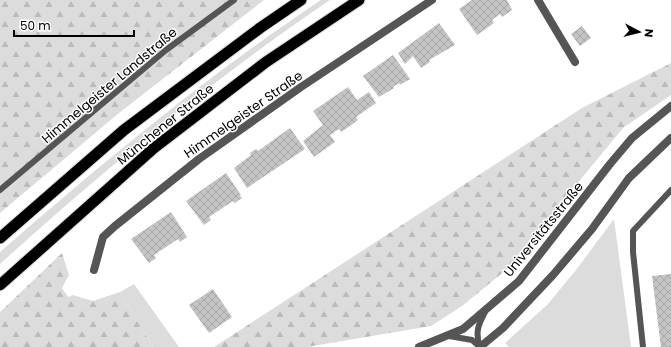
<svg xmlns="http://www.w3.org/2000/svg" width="671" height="347" font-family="Poppins,sans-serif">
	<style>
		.grass { fill: #dcdcdc }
		.forest { fill: url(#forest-firs) }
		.building { fill: url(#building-cross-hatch) }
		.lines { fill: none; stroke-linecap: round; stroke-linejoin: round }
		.trunk-casing { stroke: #dbdbdb; stroke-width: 13 }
		.service { stroke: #555; stroke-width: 6 }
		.minor { stroke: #555; stroke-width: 8 }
		.tertiary { stroke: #555; stroke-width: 8 }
		.trunk { stroke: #000; stroke-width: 11 }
		.labels { text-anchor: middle; stroke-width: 3; stroke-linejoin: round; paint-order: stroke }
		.street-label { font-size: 13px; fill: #000; stroke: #fff }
	</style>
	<defs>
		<pattern id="forest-firs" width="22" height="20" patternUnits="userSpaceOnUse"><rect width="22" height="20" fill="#dcdcdc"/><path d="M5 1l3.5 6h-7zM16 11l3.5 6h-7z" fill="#bbb"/></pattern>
		<pattern id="building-cross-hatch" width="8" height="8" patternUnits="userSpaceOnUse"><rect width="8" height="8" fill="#c4c4c4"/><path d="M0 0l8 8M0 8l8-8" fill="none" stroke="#a7a7a7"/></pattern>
	</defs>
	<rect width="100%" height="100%" fill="#fff"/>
	<path class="grass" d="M 321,0 L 330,0 C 213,79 105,169 0,264 L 0,252 C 102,163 208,75 321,0 Z
		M 614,219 L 631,347 L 509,347 L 505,343 L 548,304 L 576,270 Z
		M 134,284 L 179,347 L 153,347 L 120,292 Z"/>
	<path class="forest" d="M 0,0 L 264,0 L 119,113 L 0,213 Z
		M 671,63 L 671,95 L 623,128 L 506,270 L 462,306 L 431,326 L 307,347 L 214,347 L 582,108 Z
		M 62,253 L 69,275 L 62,288 L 68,297 L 73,295 L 93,301 L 120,292 L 153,347 L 0,347 L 0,312 Z"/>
	<path class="building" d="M 472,0 L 507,0 L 512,10 L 502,17 L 500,14 L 492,20 L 494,23 L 477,35 L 459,9 Z
		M 439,23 L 455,45 L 429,60 L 430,62 L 421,68 L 413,56 L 405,64 L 398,53 Z
		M 582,26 L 591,38 L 580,46 L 571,34 Z
		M 393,55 L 410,79 L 400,85 L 399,83 L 393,87 L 394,88 L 379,97 L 363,76 Z
		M 348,87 L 357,100 L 369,92 L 376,103 L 356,117 L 358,120 L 350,126 L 341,132 L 339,129 L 330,135 L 335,142 L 314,157 L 303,141 L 323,125 L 313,111 Z
		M 290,128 L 305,149 L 247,188 L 234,168 L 251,155 L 250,153 L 256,149 L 258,151 Z
		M 226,173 L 241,195 L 240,196 L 242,198 L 235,203 L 233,201 L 209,217 L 211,220 L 204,225 L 186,201 Z
		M 171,212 L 187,237 L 180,242 L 178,239 L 154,255 L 156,258 L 149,263 L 131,239 Z
		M 671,274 L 671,347 L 661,347 L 652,276 Z
		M 213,289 L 232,317 L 209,333 L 189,305 Z"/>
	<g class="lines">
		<g class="trunk-casing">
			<path id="trunk" d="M 0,238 L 124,130 L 260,28 L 301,0
				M 0,285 L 154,148 L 266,62 L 359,0"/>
		</g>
		<path class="service" d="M 0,190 L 166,50 L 234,0
			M 449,336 L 472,340 L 479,346
			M 480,347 C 475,333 478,325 485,312
			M 643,347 L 633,252 L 633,231 L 671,190"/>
		<path class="minor" d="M 538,0 L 575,62
			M 94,270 L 103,237 L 115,226 L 199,159 L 301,87 L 432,0"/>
		<path class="tertiary" d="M 419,347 L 463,329 L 519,281 L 610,164 L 632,138 L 671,106
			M 480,347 L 503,328 L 553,275 L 592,229 L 629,178 L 671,138"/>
		<use href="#trunk" class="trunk"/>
	</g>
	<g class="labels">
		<g class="street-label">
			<text transform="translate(109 85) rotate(-40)" y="5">Himmelgeister Landstraße</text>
			<text transform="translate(243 114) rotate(-35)" y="5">Himmelgeister Straße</text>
			<text transform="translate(165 124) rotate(-39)" y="5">Münchener Straße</text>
			<text transform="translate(543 229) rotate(-51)" y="5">Universitätsstraße</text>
		</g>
	</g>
	<g transform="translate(639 32) rotate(97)" stroke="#ffffff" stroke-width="3" paint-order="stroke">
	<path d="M0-3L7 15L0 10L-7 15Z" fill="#000000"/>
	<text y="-6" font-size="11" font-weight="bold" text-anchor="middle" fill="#000000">N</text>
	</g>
	<path d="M14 30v6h120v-6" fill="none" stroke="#000000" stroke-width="2"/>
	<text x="20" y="30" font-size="12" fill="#000000" stroke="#ffffff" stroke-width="3" paint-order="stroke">50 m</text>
</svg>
